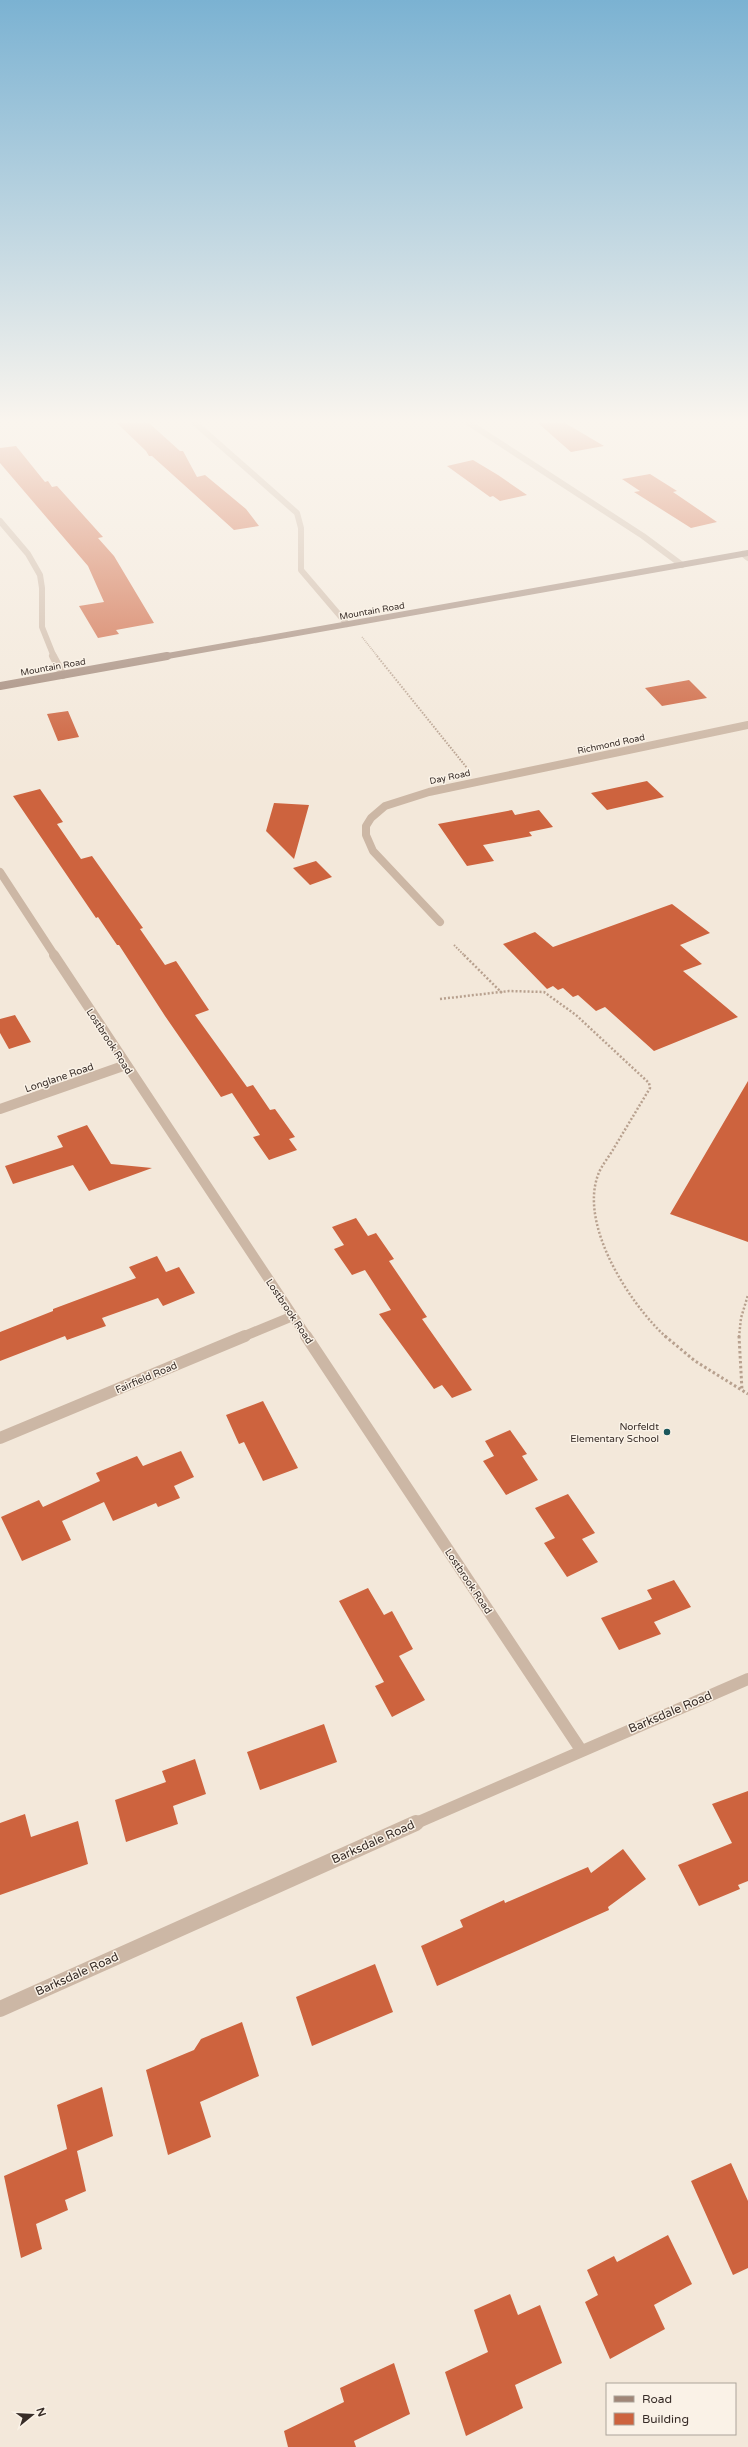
<svg xmlns="http://www.w3.org/2000/svg" width="748" height="2447" font-family="'Varela Round',sans-serif">
	<style>
		.building { fill: #cd633e }
		.lines { fill: none; stroke-linecap: round; stroke-linejoin: round }
		.path-far3 { stroke: #b8a18f; stroke-width: 1.5; stroke-dasharray: 1 1; stroke-linecap: butt }
		.path-far2 { stroke: #b8a18f; stroke-width: 2; stroke-dasharray: 1.5 1.5; stroke-linecap: butt }
		.path-far1 { stroke: #b8a18f; stroke-width: 2.5; stroke-dasharray: 2 2; stroke-linecap: butt }
		.path { stroke: #b8a18f; stroke-width: 3; stroke-dasharray: 2.5 2.5; stroke-linecap: butt }
		.street-far4 { stroke: #ccb7a5; stroke-width: 6 }
		.street-far3 { stroke: #ccb7a5; stroke-width: 8 }
		.street-far2 { stroke: #ccb7a5; stroke-width: 10 }
		.street-far1 { stroke: #ccb7a5; stroke-width: 12 }
		.street { stroke: #ccb7a5; stroke-width: 16 }
		.secondary-far1 { stroke: #a08677; stroke-width: 6 }
		.secondary { stroke: #a08677; stroke-width: 8 }
		.poi-dot { fill: #1a565b; stroke: #faf2e7; stroke-width: 1.5 }
		.labels { text-anchor: middle; stroke-width: 3; stroke-linejoin: round; paint-order: stroke }
		.far-street-label { font-size: 9px; fill: #372c27; stroke: #faf2e7 }
		.street-label { font-size: 10px; fill: #372c27; stroke: #faf2e7 }
		.poi-label { font-size: 10px; fill: #372c27; stroke: #faf2e7; text-anchor: end }
		.near-street-label { font-size: 12px; fill: #372c27; stroke: #faf2e7 }
	</style>
	<rect width="100%" height="100%" fill="#f3e8da"/>
	<path class="building" d="M 117,423 L 149,423 L 180,451 L 183,451 L 197,477 L 205,475 L 246,509 L 259,526 L 234,530 L 152,456 L 149,456 L 146,451 Z
		M 538,423 L 565,423 L 604,446 L 571,452 Z
		M 16,446 L 45,482 L 48,481 L 52,487 L 57,486 L 103,537 L 98,538 L 114,556 L 154,623 L 116,630 L 119,634 L 98,638 L 79,606 L 104,602 L 88,566 L 0,463 L 0,448 Z
		M 473,460 L 498,475 L 527,495 L 500,501 L 493,496 L 490,497 L 447,466 Z
		M 650,474 L 677,491 L 673,492 L 717,522 L 691,528 L 634,492 L 640,491 L 622,479 Z
		M 689,680 L 707,698 L 662,706 L 645,688 Z
		M 68,711 L 79,737 L 58,741 L 47,714 Z
		M 647,781 L 664,797 L 607,810 L 591,793 Z
		M 40,789 L 63,822 L 57,824 L 81,859 L 92,856 L 143,928 L 140,929 L 165,965 L 176,961 L 209,1010 L 195,1015 L 247,1087 L 253,1085 L 270,1110 L 275,1109 L 295,1137 L 289,1139 L 297,1150 L 269,1160 L 253,1137 L 260,1135 L 232,1093 L 221,1097 L 165,1016 L 119,945 L 117,945 L 98,917 L 96,918 L 13,796 Z
		M 274,803 L 309,805 L 294,859 L 266,831 Z
		M 512,810 L 515,815 L 539,810 L 553,827 L 529,832 L 532,836 L 483,845 L 494,861 L 467,866 L 438,824 Z
		M 316,861 L 332,877 L 310,885 L 293,868 Z
		M 672,904 L 710,933 L 680,945 L 702,964 L 683,971 L 738,1017 L 654,1051 L 605,1007 L 596,1011 L 578,995 L 573,997 L 563,988 L 558,990 L 553,986 L 547,989 L 503,944 L 535,932 L 553,947 Z
		M 15,1015 L 31,1042 L 9,1049 L 0,1033 L 0,1019 Z
		M 748,1081 L 748,1242 L 670,1214 Z
		M 87,1125 L 111,1164 L 152,1168 L 89,1191 L 73,1165 L 13,1184 L 5,1166 L 63,1147 L 57,1136 Z
		M 356,1218 L 368,1236 L 376,1233 L 394,1259 L 389,1261 L 427,1317 L 422,1319 L 472,1390 L 452,1398 L 442,1385 L 434,1389 L 379,1314 L 391,1310 L 365,1270 L 352,1275 L 334,1249 L 344,1245 L 332,1227 Z
		M 157,1256 L 166,1272 L 179,1267 L 195,1293 L 163,1306 L 158,1298 L 102,1318 L 106,1326 L 67,1340 L 65,1336 L 0,1361 L 0,1332 L 53,1311 L 53,1309 L 136,1278 L 129,1267 Z
		M 263,1401 L 298,1468 L 263,1481 L 244,1442 L 239,1444 L 226,1415 Z
		M 510,1430 L 527,1454 L 522,1456 L 538,1480 L 506,1495 L 483,1461 L 494,1456 L 485,1441 Z
		M 181,1451 L 194,1477 L 174,1486 L 180,1498 L 158,1507 L 156,1503 L 113,1521 L 104,1502 L 62,1521 L 71,1540 L 22,1561 L 1,1517 L 39,1500 L 43,1507 L 100,1481 L 96,1473 L 137,1456 L 143,1466 Z
		M 568,1494 L 595,1533 L 582,1539 L 598,1562 L 567,1577 L 544,1543 L 555,1538 L 535,1508 Z
		M 674,1580 L 691,1607 L 654,1622 L 661,1634 L 619,1650 L 601,1618 L 652,1599 L 647,1590 Z
		M 368,1588 L 384,1615 L 392,1611 L 413,1649 L 399,1656 L 425,1700 L 392,1717 L 375,1686 L 384,1682 L 339,1601 Z
		M 324,1724 L 337,1762 L 260,1790 L 247,1752 Z
		M 195,1759 L 206,1794 L 173,1806 L 178,1824 L 126,1842 L 115,1800 L 166,1782 L 162,1771 Z
		M 748,1791 L 748,1881 L 738,1885 L 740,1889 L 699,1906 L 678,1865 L 732,1843 L 712,1804 Z
		M 25,1814 L 31,1837 L 78,1821 L 88,1864 L 0,1895 L 0,1823 Z
		M 623,1849 L 646,1879 L 608,1907 L 609,1910 L 437,1986 L 421,1946 L 463,1927 L 460,1920 L 504,1900 L 505,1903 L 588,1867 L 591,1873 Z
		M 375,1964 L 393,2012 L 312,2046 L 296,1997 Z
		M 242,2022 L 259,2076 L 200,2102 L 211,2137 L 168,2155 L 146,2070 L 194,2050 L 201,2039 Z
		M 102,2087 L 113,2136 L 77,2151 L 86,2191 L 65,2200 L 68,2210 L 36,2224 L 42,2249 L 21,2258 L 4,2176 L 67,2149 L 57,2105 Z
		M 731,2163 L 748,2201 L 748,2268 L 733,2275 L 691,2181 Z
		M 668,2235 L 692,2284 L 654,2305 L 665,2329 L 610,2359 L 585,2302 L 598,2295 L 587,2270 L 614,2256 L 617,2262 Z
		M 510,2294 L 518,2315 L 540,2305 L 562,2363 L 515,2385 L 523,2408 L 466,2436 L 445,2372 L 488,2352 L 474,2310 Z
		M 394,2363 L 410,2414 L 354,2441 L 356,2447 L 288,2447 L 284,2431 L 344,2402 L 340,2388 Z"/>
	<g class="lines">
		<path class="path-far3" d="M 362,637 L 378,657"/>
		<path class="path-far2" d="M 377,656 L 467,768
			M 454,945 L 465,956"/>
		<path class="path-far1" d="M 464,955 L 502,993
			M 440,999 L 509,991 L 544,992 L 576,1015 L 649,1083 L 650,1088 C 638,1108 626,1128 614,1148 C 609,1157 601,1166 598,1175 C 579,1226 630,1304 666,1337
			M 739,1337 L 741,1318 L 748,1295"/>
		<path class="path" d="M 665,1336 L 695,1361 L 748,1394
			M 739,1336 L 742,1390"/>
		<path class="street-far4" d="M 195,423 L 297,513 L 301,528 L 301,570 L 347,624
			M 469,423 L 643,536 L 682,565
			M 0,521 L 28,554 L 40,575 L 42,588 L 42,627 L 54,657
			M 743,554 L 748,558"/>
		<path class="street-far3" d="M 53,656 L 63,675
			M 0,872 L 55,956
			M 440,922 L 373,851 L 366,835 L 366,826 L 371,818 L 385,806 L 429,792 L 748,725"/>
		<path class="street-far2" d="M 54,955 L 307,1337
			M 0,1109 L 126,1065
			M 242,1337 L 293,1316"/>
		<path class="street-far1" d="M 306,1336 L 581,1750
			M 0,1438 L 245,1336
			M 414,1824 L 748,1679"/>
		<path class="street" d="M 0,2009 L 416,1823"/>
		<path class="secondary-far1" d="M 162,657 L 748,553"/>
		<path class="secondary" d="M 0,686 L 167,656"/>
	</g>
	<linearGradient id="sky" x2="0" y2="1"><stop stop-color="#7bb2d2"/><stop offset="0.55" stop-color="#faf5ee"/><stop offset="1" stop-color="#faf5ee" stop-opacity="0"/></linearGradient>
	<rect width="748" height="766" fill="url(#sky)"/>
	<circle class="poi-dot" cx="667" cy="1432" r="4"/>
	<g class="labels">
		<g class="far-street-label">
			<text transform="translate(372 611) rotate(-10)" y="3">Mountain Road</text>
			<text transform="translate(53 667) rotate(-10)" y="3">Mountain Road</text>
			<text transform="translate(611 744) rotate(-12)" y="3">Richmond Road</text>
			<text transform="translate(450 777) rotate(-12)" y="3">Day Road</text>
		</g>
		<g class="street-label">
			<text transform="translate(110 1041) rotate(57)" y="4">Lostbrook Road</text>
			<text transform="translate(59 1077) rotate(-19)" y="4">Longlane Road</text>
			<text transform="translate(290 1311) rotate(56)" y="4">Lostbrook Road</text>
			<text transform="translate(146 1377) rotate(-23)" y="4">Fairfield Road</text>
			<text transform="translate(469 1581) rotate(56)" y="4">Lostbrook Road</text>
		</g>
		<g class="poi-label">
			<text x="659" y="1430">Norfeldt<tspan x="659" dy="12">Elementary School</tspan></text>
		</g>
		<g class="near-street-label">
			<text transform="translate(670 1712) rotate(-23)" y="4">Barksdale Road</text>
			<text transform="translate(373 1842) rotate(-24)" y="4">Barksdale Road</text>
			<text transform="translate(77 1974) rotate(-24)" y="4">Barksdale Road</text>
		</g>
	</g>
	<rect x="606" y="2383" width="130" height="52" fill="#faf2e7" stroke="#aca39a"/>
	<rect x="614" y="2396" width="20" height="6" fill="#a08677" stroke="#aca39a"/>
	<text x="642" y="2403" font-size="12" fill="#372c27">Road</text>
	<rect x="614" y="2413" width="20" height="12" fill="#cd633e" stroke="#aca39a"/>
	<text x="642" y="2423" font-size="12" fill="#372c27">Building</text>
	<g transform="translate(32 2415) rotate(72)" stroke="#faf2e7" stroke-width="3" paint-order="stroke">
	<path d="M0-3L7 15L0 10L-7 15Z" fill="#372c27"/>
	<text y="-6" font-size="11" font-weight="bold" text-anchor="middle" fill="#372c27">N</text>
	</g>
</svg>
